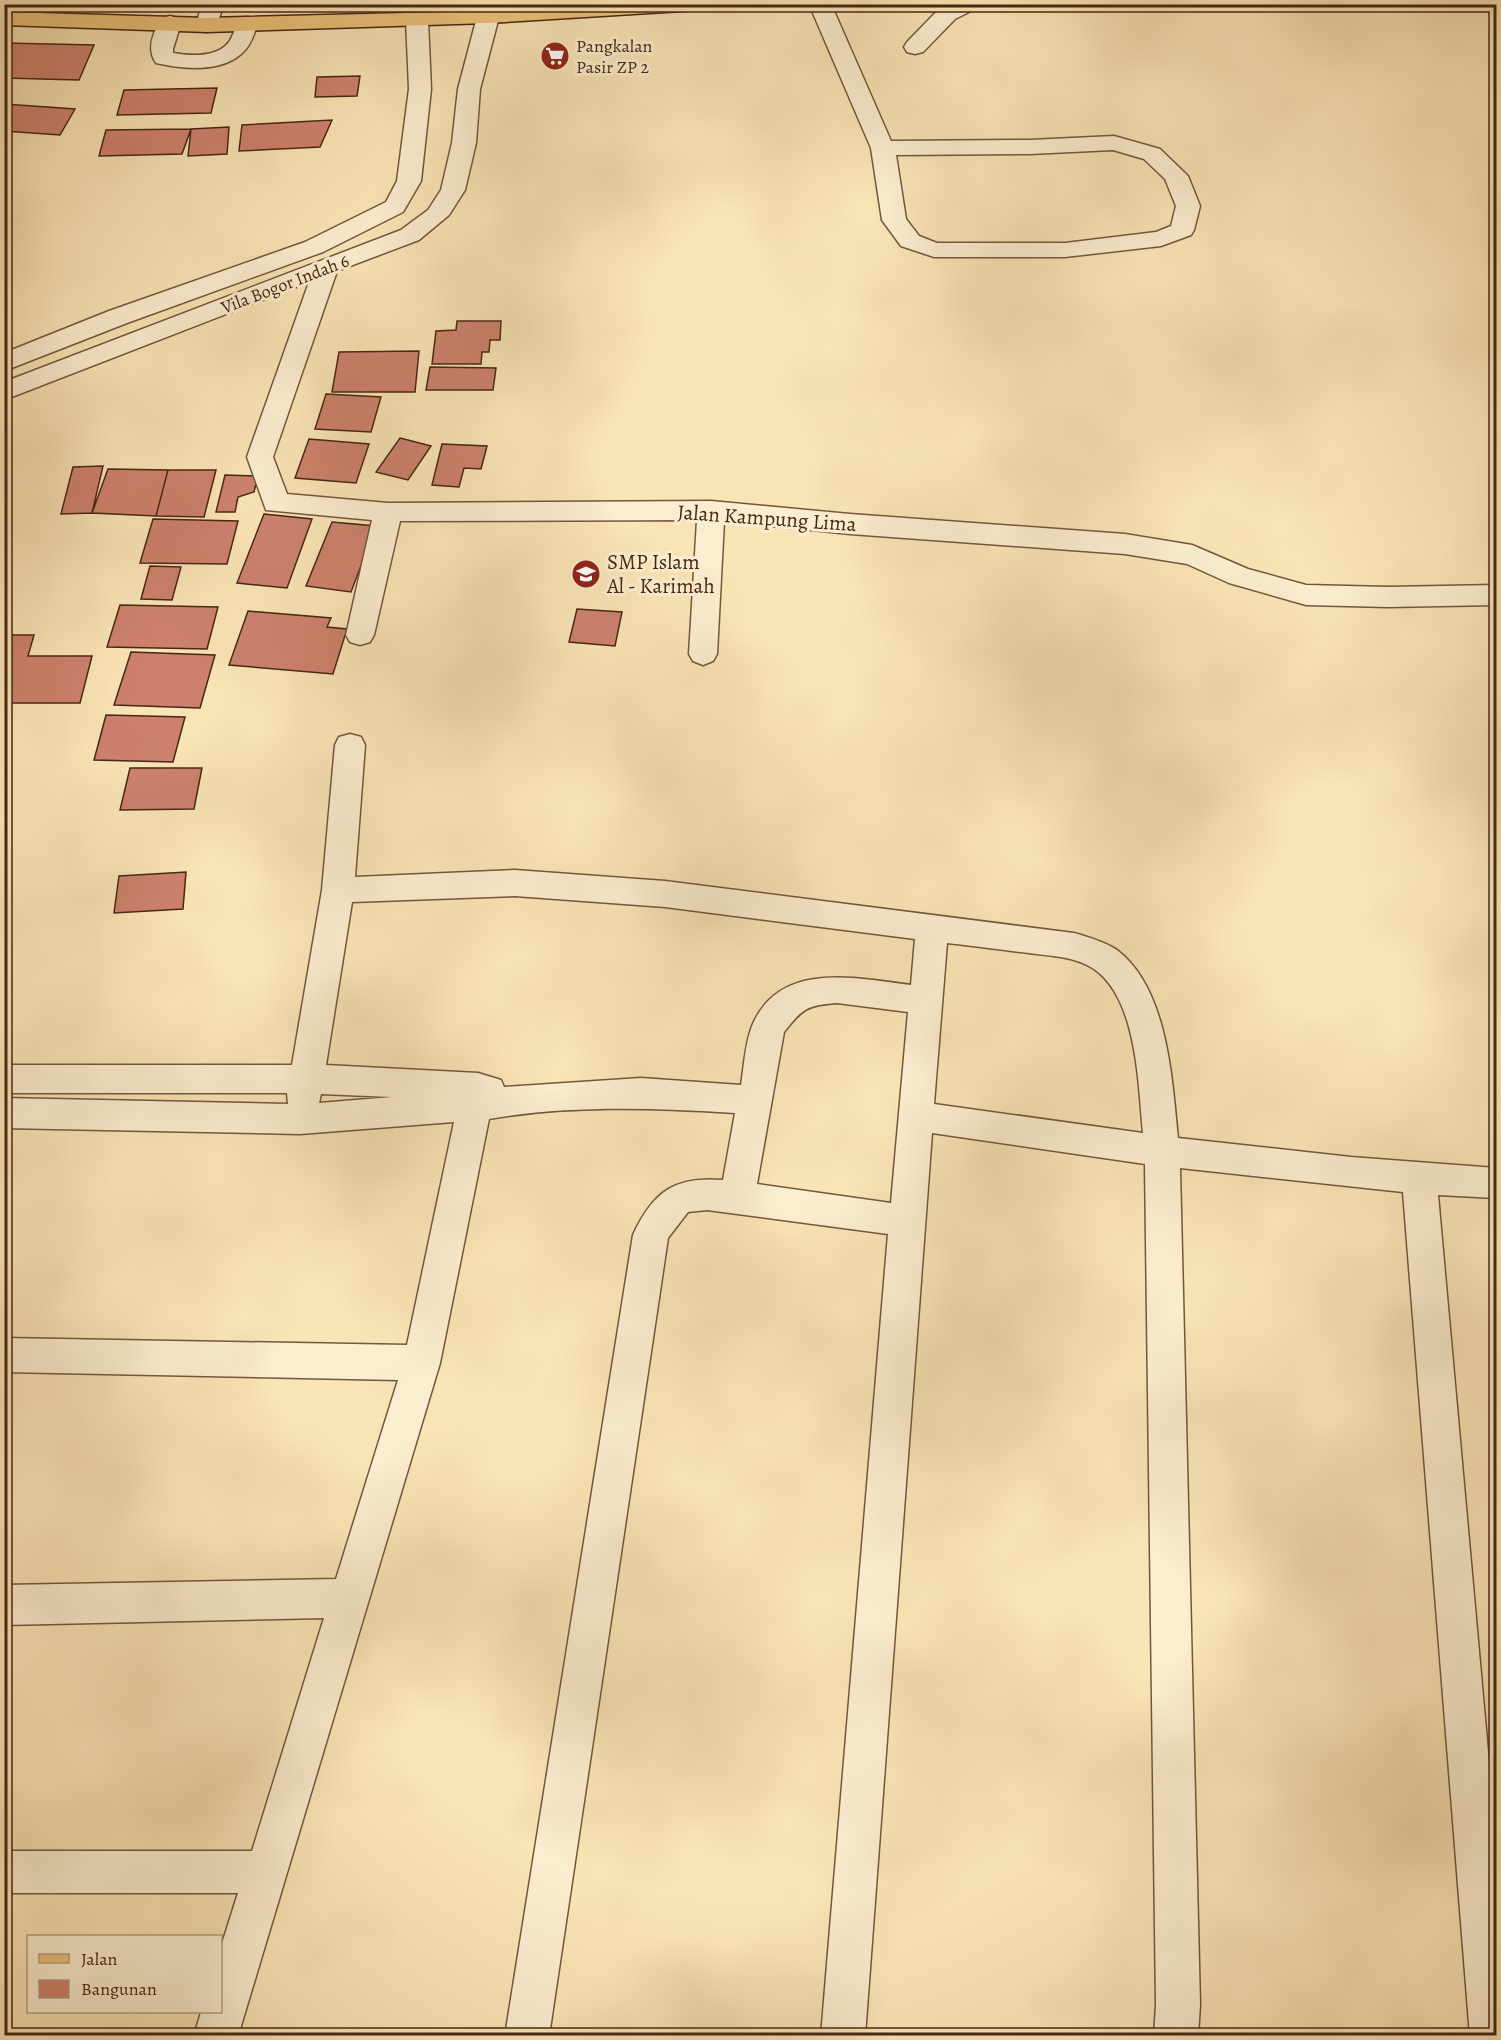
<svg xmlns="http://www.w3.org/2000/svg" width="1501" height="2040" font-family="Alegreya,serif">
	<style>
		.building { fill: #cd816d; stroke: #472715; stroke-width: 1.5 }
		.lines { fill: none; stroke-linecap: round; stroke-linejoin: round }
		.minor-casing { stroke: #74563d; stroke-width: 3 }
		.major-casing { stroke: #472715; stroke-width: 3 }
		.minor { fill: #fbedcf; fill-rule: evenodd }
		.major { fill: #ecc27a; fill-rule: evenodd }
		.labels { text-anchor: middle; stroke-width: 6; stroke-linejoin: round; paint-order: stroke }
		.far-poi-label { font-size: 18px; fill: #472715; stroke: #fbedcf; text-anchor: start }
		.far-street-label { font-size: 18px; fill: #472715; stroke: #fbedcf }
		.street-label { font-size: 21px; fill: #472715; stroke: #fbedcf }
		.poi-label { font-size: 21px; fill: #472715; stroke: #fbedcf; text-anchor: start }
	</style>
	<rect width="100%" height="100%" fill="#f9e4b5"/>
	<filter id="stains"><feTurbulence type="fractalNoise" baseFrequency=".00333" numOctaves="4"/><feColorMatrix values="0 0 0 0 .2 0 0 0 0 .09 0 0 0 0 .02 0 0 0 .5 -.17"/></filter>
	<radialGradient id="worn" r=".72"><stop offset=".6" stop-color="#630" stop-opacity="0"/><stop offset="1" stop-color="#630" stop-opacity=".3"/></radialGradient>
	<path class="building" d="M 4,43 L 94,45 L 79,80 L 4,78 Z
		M 360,76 L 357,96 L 315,97 L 317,77 Z
		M 217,88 L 211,113 L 117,115 L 124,90 Z
		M 4,104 L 75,109 L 60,135 L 4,131 Z
		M 332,120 L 320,147 L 239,151 L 242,125 Z
		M 229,127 L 227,154 L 188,156 L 191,129 Z
		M 191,129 L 182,154 L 99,156 L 106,130 Z
		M 457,321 L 501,321 L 500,340 L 490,340 L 489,352 L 482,352 L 481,364 L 432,364 L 436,331 L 456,330 Z
		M 419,351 L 415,392 L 332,392 L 339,352 Z
		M 430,367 L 496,368 L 493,390 L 426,390 Z
		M 326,394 L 381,397 L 371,432 L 315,429 Z
		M 400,438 L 431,446 L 408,480 L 376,472 Z
		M 309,439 L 369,444 L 356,483 L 295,478 Z
		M 442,444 L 487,446 L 481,469 L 464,468 L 459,487 L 432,485 Z
		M 103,466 L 92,513 L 61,514 L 73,467 Z
		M 108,469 L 168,470 L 156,516 L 92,513 Z
		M 168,470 L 216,470 L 204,517 L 156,516 Z
		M 225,475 L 258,476 L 254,492 L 238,497 L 235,512 L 216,512 Z
		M 264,514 L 312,519 L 287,588 L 237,583 Z
		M 153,519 L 238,521 L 227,564 L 140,563 Z
		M 332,522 L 376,526 L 351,592 L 306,586 Z
		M 150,566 L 181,567 L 172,600 L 141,599 Z
		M 120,605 L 218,607 L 207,649 L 107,647 Z
		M 577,609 L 622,612 L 615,646 L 569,642 Z
		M 248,611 L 331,618 L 327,627 L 347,629 L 333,674 L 229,665 Z
		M 4,635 L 34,635 L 28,656 L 92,656 L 80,703 L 4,703 Z
		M 131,652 L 215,655 L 200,708 L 114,705 Z
		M 106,715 L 185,717 L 173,762 L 94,760 Z
		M 130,768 L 202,768 L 194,809 L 120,810 Z
		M 186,872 L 183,909 L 114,913 L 119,876 Z"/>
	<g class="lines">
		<g class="minor-casing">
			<path id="minor" d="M 202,4 L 224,4 L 215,30 L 207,32 L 199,30 L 196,25 Z
				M 809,4 L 831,4 L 891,141 L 1030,140 L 1114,136 L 1160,149 L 1188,176 L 1200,206 L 1194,230 L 1191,235 L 1161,246 L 1065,257 L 934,257 L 901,246 L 882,220 L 871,148 ZM 1113,150 L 1144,159 L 1165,179 L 1176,206 L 1171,226 L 1156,232 L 1065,243 L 937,243 L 919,236 L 906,219 L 896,155 L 1030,154 Z
				M 949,4 L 977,4 L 975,9 L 955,19 L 923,52 L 915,54 L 907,52 L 904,47 L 907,42 L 939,9 Z
				M 488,11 L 496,12 L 499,17 L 480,89 L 476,143 L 465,190 L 449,215 L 419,240 L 337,271 L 273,457 L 287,494 L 388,503 L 711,501 L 850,514 L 1125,534 L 1192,545 L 1248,569 L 1306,585 L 1388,587 L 1496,585 L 1496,605 L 1388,607 L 1306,605 L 1229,583 L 1187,564 L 1125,554 L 850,534 L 724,521 L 717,654 L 713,661 L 703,665 L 693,661 L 689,654 L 697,520 L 400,521 L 374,635 L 370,642 L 360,645 L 350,642 L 346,635 L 372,520 L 266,510 L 247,457 L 309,282 L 4,400 L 4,382 L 401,230 L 428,210 L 441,190 L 452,143 L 458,89 L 477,17 L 480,12 Z
				M 417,13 L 425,15 L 428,20 L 431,89 L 421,181 L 403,212 L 323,252 L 127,323 L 4,371 L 4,353 L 109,311 L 305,242 L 386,202 L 397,181 L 409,89 L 406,20 L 409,15 Z
				M 170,16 L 178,18 L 181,23 L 173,49 L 173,53 C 191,56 217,58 229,42 C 234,35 235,26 239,19 L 247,17 L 255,19 L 258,24 C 254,33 252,42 246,49 C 225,74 183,69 156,63 C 146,49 153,32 162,18 Z
				M 350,734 L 361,737 L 365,745 L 355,877 L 515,870 L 665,881 L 1074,933 C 1088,937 1105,942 1117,950 C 1168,989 1172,1080 1178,1138 L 1351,1157 L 1496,1168 L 1496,1198 L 1438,1195 L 1496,1841 L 1496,2036 L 1470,2036 L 1403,1192 L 1180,1168 L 1200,2005 L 1198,2036 L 1154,2036 L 1156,2005 L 1145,1164 L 932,1133 L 865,2036 L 821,2036 L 888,1234 L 707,1210 L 688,1212 L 668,1238 L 549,2036 L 505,2036 L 633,1235 C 653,1192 674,1176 723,1180 L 735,1113 C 653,1108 570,1105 489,1119 L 440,1363 L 238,2036 L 194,2036 L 201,2012 L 220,2012 L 220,1950 L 238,1893 L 4,1893 L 4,1851 L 252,1851 L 324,1618 L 4,1625 L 4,1585 L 336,1579 L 398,1380 L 4,1372 L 4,1338 L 407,1345 L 454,1122 L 300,1134 L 4,1128 L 4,1098 L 288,1104 L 287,1093 L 4,1093 L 4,1065 L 292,1065 L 322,890 L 335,745 L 339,737 ZM 515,896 L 665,907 L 915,939 L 911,985 C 856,978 779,960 752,1026 C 745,1044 744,1066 741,1085 L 641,1078 L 504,1087 L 501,1080 L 478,1073 L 326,1065 L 352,902 ZM 947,943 C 974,946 1002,950 1029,953 C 1049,956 1069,956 1087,965 C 1138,990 1138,1085 1143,1133 L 934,1104 ZM 837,1003 L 908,1012 L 891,1203 L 757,1184 L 784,1032 C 802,1009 807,1005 837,1003 ZM 321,1094 L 392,1097 L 319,1103 Z"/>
		</g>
		<g class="major-casing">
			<path id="major" d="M 586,4 L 709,4 L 707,9 L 699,10 L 488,23 L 207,32 L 4,25 L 4,12 L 207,18 L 488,11 Z"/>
		</g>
		<use href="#minor" class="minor"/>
		<use href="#major" class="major"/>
	</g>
	<defs>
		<g id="supermarket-disc" transform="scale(1.5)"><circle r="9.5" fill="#8f2418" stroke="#fbedcf"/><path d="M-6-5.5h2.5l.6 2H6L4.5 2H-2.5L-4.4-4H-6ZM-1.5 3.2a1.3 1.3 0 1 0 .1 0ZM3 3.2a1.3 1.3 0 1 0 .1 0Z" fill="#fff"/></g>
		<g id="school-disc" transform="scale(1.5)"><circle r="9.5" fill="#8f2418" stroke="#fbedcf"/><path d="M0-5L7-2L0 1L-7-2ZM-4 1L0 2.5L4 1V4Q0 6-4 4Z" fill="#fff"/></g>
	</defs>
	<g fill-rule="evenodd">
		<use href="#supermarket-disc" x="555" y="56"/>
		<use href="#school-disc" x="586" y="574"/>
	</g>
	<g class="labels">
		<g class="far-poi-label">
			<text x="576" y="52">Pangkalan<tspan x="576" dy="21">Pasir ZP 2</tspan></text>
		</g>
		<g class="far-street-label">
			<text transform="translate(285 284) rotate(-21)" y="6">Vila Bogor Indah 6</text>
		</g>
		<g class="street-label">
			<text transform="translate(767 518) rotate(4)" y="7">Jalan Kampung Lima</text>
		</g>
		<g class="poi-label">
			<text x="607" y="569">SMP Islam<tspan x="607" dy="24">Al - Karimah</tspan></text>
		</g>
	</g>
	<rect width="1501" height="2040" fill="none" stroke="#f9e4b5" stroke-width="24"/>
	<rect x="6" y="6" width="1489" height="2028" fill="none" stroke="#472715" stroke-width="3"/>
	<rect x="12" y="12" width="1477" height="2016" fill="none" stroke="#472715" stroke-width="1.5"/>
	<rect x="27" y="1935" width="195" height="78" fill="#fbedcf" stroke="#b39e85" stroke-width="1.5"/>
	<rect x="39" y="1954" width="30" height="9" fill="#ecc27a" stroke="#b39e85" stroke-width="1.5"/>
	<text x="81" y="1965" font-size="18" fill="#472715">Jalan</text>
	<rect x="39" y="1980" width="30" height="18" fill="#cd816d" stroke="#b39e85" stroke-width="1.5"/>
	<text x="81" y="1995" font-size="18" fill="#472715">Bangunan</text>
	<rect width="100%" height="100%" filter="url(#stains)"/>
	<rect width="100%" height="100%" fill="url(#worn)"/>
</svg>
